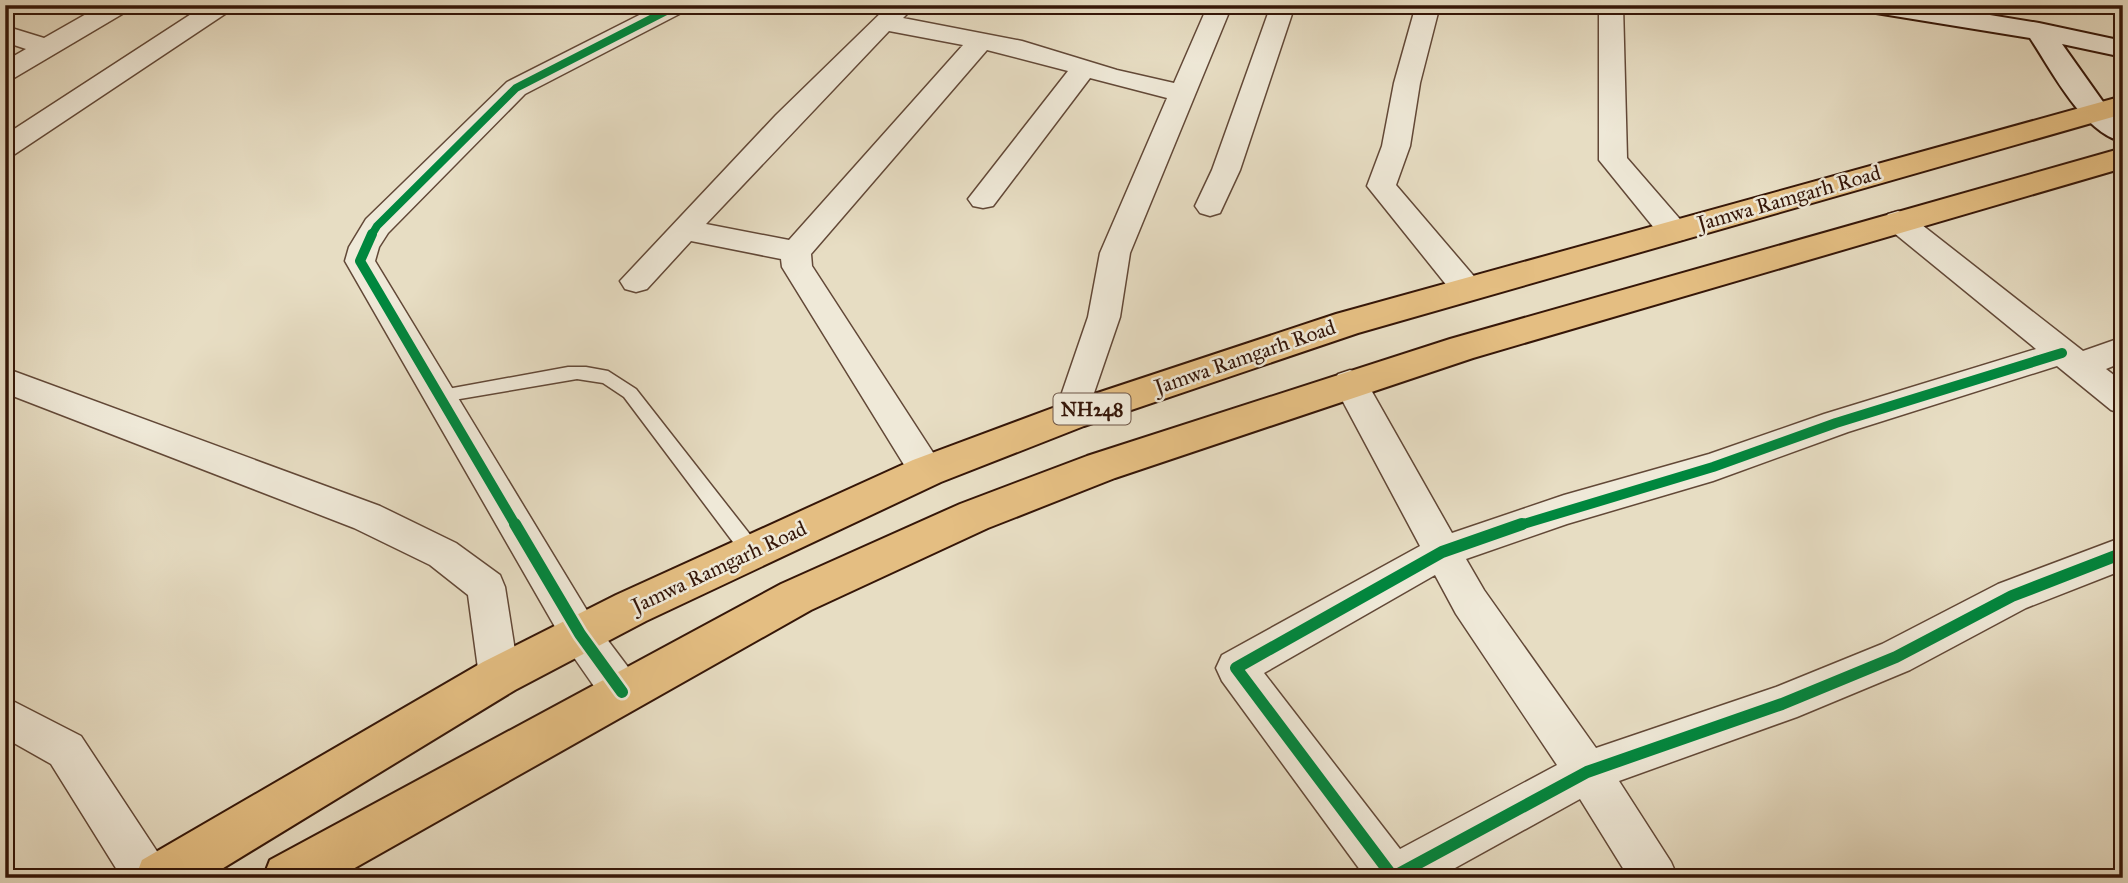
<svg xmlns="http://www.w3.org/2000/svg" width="2128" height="883" font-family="'IM FELL Great Primer',serif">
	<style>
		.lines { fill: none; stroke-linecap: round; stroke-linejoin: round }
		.lane-casing { stroke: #624837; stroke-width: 3 }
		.street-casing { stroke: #624837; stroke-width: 3 }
		.secondary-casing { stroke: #351608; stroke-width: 4 }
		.highway-casing { stroke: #351608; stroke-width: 4 }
		.lane { fill: #efe9d8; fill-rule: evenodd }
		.street { fill: #efe9d8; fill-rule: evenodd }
		.secondary { fill: #efe9d8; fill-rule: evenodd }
		.highway { fill: #e4be82; fill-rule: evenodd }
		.cycleway-far2-casing { stroke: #efe9d8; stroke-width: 11 }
		.cycleway-far1-casing { stroke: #efe9d8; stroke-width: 14 }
		.cycleway-casing { stroke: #efe9d8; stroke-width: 17 }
		.cycleway-far2 { stroke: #00873e; stroke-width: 8 }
		.cycleway-far1 { stroke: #00873e; stroke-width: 10 }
		.cycleway { stroke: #00873e; stroke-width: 12 }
		.labels { text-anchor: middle; stroke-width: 5; stroke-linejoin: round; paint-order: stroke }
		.shield { fill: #efe9d8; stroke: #6d5546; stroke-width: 2 }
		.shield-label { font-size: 19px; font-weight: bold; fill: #351608 }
		.street-label { font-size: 21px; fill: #351608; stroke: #efe9d8 }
	</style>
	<rect width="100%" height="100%" fill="#e7ddc3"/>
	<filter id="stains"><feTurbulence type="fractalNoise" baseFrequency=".00286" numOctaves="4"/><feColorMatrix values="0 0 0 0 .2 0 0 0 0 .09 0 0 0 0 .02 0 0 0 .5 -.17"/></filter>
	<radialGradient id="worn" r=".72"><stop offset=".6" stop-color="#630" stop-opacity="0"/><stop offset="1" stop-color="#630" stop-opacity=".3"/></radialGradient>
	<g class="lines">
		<g class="lane-casing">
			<path id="lane" d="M 568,367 L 586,367 L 608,371 L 636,389 L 759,546 L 761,552 L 759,558 L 752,560 L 745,558 L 624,397 L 603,383 L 577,379 L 442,402 L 436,401 L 434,396 L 436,391 L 442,390 Z"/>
		</g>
		<g class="street-casing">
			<path id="street" d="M 102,5 L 132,5 L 129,10 L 14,78 L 5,80 L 5,61 L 26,49 L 5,42 L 5,26 L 44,38 Z
				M 205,5 L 234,5 L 231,10 L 15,154 L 5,157 L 5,135 Z
				M 659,5 L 690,5 L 687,10 L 525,94 L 388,233 L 379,247 L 375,261 L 594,622 L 637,679 L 643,692 L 637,705 L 622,711 L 607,705 L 566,646 L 345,261 L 349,247 L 366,219 L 507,82 Z
				M 889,5 L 916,5 L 903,18 L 1022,41 L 1117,70 L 1174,83 L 1208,5 L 1232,5 L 1130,253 L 1120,317 L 1083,425 L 1071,429 L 1059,425 L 1054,416 L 1088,317 L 1100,253 L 1167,98 L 1090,78 L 993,206 L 983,208 L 973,206 L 968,199 L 1068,71 L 987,50 L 811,254 L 812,266 L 945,471 L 940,481 L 927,485 L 914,481 L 782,267 L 781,259 L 691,241 L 647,289 L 636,292 L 625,289 L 620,281 L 776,115 ZM 889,31 L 963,45 L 789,240 L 706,224 Z
				M 1271,5 L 1295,5 L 1240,170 L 1220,213 L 1210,216 L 1200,213 L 1195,206 L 1212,170 Z
				M 1416,5 L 1440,5 L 1420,83 L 1410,146 L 1396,185 L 1478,281 L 1483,289 L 1478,297 L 1467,300 L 1456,297 L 1367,186 L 1382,146 L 1394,83 Z
				M 1599,5 L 1623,5 L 1627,158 L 1685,225 L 1689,232 L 1685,239 L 1674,242 L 1663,239 L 1599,160 Z
				M 1898,211 L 1908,214 L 2083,351 L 2123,337 L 2123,362 L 2106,369 L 2123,382 L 2123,414 L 2111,410 L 2057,366 L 1848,432 L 1713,481 L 1567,524 L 1466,559 L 1484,590 L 1596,748 L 1776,687 L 1882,644 L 1998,584 L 2123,537 L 2123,570 L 2026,608 L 1910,670 L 1797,717 L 1619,781 L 1671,862 L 1678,878 L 1629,878 L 1580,799 L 1437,878 L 1366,878 L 1222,681 L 1216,668 L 1222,655 L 1420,546 L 1333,383 L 1338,374 L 1350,370 L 1362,374 L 1452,533 L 1564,495 L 1709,454 L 1824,414 L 2036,349 L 1888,228 L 1883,221 L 1888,214 ZM 1435,575 L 1456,614 L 1557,765 L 1400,849 L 1264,673 Z
				M 5,368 L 380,506 L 456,543 L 500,575 L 505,587 L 519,676 L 513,689 L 499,694 L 485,689 L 479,676 L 468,595 L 430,565 L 354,528 L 5,393 Z
				M 5,697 L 81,736 L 164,862 L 171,878 L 122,878 L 51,764 L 5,738 Z"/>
		</g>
		<g class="secondary-casing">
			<path id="secondary" d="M 1863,5 L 1929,5 L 2039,23 L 2123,41 L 2123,57 L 2062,44 L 2106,106 L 2123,118 L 2123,142 C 2082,132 2052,71 2030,38 L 1876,13 L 1866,11 Z"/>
		</g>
		<g class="highway-casing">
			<path id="highway" d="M 2123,96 L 2123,114 L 1358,333 L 1084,426 L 941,482 L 646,621 L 515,690 L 207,878 L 135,878 L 142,860 L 483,662 L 616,595 L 913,460 L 1058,406 L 1336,314 Z
				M 2123,148 L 2123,168 L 1473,358 L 1115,478 L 988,528 L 811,610 L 337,878 L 263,878 L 270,860 L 781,584 L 960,504 L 1087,456 L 1450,339 Z"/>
		</g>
		<use href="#lane" class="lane"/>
		<use href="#street" class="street"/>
		<use href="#secondary" class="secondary"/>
		<use href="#highway" class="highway"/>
		<g class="cycleway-far2-casing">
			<path id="cycleway-far2" d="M 371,236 L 377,226 L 516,88 L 678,5"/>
		</g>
		<g class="cycleway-far1-casing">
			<path id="cycleway-far1" d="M 372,234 L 360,261 L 516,526
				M 1517,526 L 1713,467 L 1836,423 L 2062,353"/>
		</g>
		<g class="cycleway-casing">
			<path id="cycleway" d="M 515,524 L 580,634 L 622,692
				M 1393,877 L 1236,668 L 1442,552 L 1522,524
				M 1391,878 L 1587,772 L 1782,704 L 1896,657 L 2012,596 L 2123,553"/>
		</g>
		<use href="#cycleway-far2" class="cycleway-far2"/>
		<use href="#cycleway-far1" class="cycleway-far1"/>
		<use href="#cycleway" class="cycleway"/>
	</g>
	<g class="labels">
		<rect class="shield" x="1053.5" y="393.5" width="77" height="31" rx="5"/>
		<g class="shield-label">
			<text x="1092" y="416">NH248</text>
		</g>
		<g class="street-label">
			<text transform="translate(1789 198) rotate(-16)" y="7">Jamwa Ramgarh Road</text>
			<text transform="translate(1245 357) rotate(-19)" y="7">Jamwa Ramgarh Road</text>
			<text transform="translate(719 567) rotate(-25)" y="7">Jamwa Ramgarh Road</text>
		</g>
	</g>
	<rect width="2128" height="883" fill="none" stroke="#e7ddc3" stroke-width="28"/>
	<rect x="7" y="7" width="2114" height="869" fill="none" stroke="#351608" stroke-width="3.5"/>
	<rect x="14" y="14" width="2100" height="855" fill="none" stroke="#351608" stroke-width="2"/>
	<rect width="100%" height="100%" filter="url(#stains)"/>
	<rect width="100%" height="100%" fill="url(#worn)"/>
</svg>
